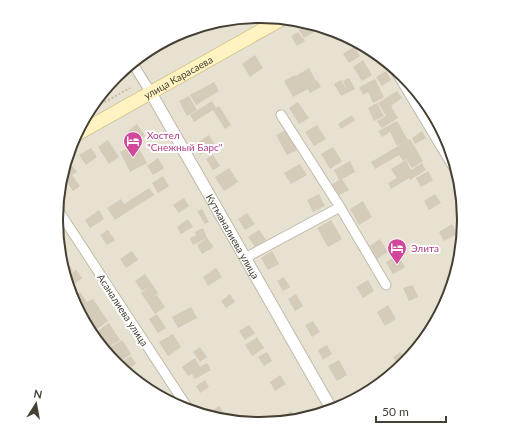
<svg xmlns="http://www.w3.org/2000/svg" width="520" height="440" font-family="Lato,sans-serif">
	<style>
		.residential { fill: #e7e1d2 }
		.building { fill: #d4cbb9 }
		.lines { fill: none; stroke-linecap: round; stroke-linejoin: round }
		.minor-casing { stroke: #c1baa9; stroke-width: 11 }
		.tertiary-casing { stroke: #c1baa9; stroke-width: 13 }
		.secondary-casing { stroke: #d4c592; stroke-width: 15 }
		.path { stroke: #c0b397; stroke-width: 1.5; stroke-dasharray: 2 2; stroke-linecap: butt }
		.minor { stroke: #fff; stroke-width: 9 }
		.tertiary { stroke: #fff; stroke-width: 11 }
		.secondary { stroke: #fff3c1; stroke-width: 13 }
		.labels { text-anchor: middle; stroke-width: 4; stroke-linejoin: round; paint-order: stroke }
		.street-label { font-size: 10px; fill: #453f34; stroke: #fff }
		.hotel-label { font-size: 10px; fill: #b23c85; stroke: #fff; text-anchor: start }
		.rim { fill: none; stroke: #453f34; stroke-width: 2 }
	</style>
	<rect width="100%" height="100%" fill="#f2efe4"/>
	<path class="residential" d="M59 220a201 201 0 1 1 402 0a201 201 0 1 1-402 0Z"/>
	<path class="building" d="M 308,25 L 321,28 L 304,38 L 299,30 Z
		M 298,32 L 305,41 L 297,46 L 291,36 Z
		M 354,47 L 360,56 L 349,63 L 343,54 Z
		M 255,55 L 263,68 L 250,77 L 242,64 Z
		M 363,60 L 372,75 L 362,81 L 353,67 Z
		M 309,68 L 316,81 L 317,80 L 321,87 L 310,93 L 308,89 L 293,97 L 284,81 L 295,75 L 296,76 Z
		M 386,71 L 391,80 L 382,86 L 376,77 Z
		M 349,78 L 355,89 L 341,96 L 334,84 L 341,80 L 347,90 L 343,81 Z
		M 113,79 L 118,86 L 103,94 L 113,80 Z
		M 375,79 L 384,97 L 373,103 L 368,92 L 363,95 L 359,87 Z
		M 214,82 L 219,91 L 196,105 L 190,95 Z
		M 397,91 L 402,98 L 391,106 L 398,118 L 382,128 L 377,121 L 386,116 L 378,103 Z
		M 189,96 L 197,110 L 187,116 L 179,101 Z
		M 212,101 L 216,108 L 219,106 L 231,125 L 225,129 L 213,110 L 194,122 L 190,115 Z
		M 298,102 L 309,118 L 299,124 L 289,108 Z
		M 377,103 L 384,116 L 374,121 L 368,108 Z
		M 352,115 L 355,120 L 341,129 L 338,124 Z
		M 397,121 L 408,140 L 397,146 L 390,132 L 382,137 L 378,131 Z
		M 137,124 L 145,136 L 135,142 L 128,131 Z
		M 317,125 L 326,139 L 314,146 L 305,132 Z
		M 286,130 L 297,150 L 287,155 L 276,135 Z
		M 422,131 L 426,138 L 415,144 L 412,138 Z
		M 209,135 L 215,145 L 200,155 L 194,145 Z
		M 410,139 L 423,161 L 412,168 L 406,159 L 403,161 L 399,155 L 375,169 L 371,162 Z
		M 108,140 L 119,157 L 109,164 L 98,147 Z
		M 136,143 L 147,163 L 130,172 L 120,152 Z
		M 333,147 L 342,161 L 330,169 L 321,154 Z
		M 91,148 L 97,157 L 86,165 L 79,155 Z
		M 213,155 L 220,166 L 213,170 L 206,159 Z
		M 158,158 L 164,168 L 153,175 L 147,166 Z
		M 406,160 L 411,170 L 422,163 L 426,170 L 410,180 L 409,178 L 391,189 L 388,183 L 397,178 L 391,169 Z
		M 350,161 L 355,172 L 342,179 L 349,190 L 338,196 L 331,185 L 339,180 L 334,170 Z
		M 70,163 L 77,172 L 72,175 L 80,186 L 73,191 L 64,178 L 67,165 Z
		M 300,164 L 307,175 L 291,184 L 284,173 Z
		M 229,168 L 238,182 L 224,191 L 215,177 Z
		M 428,171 L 433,180 L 421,187 L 416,178 Z
		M 163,176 L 169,186 L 158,193 L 152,183 Z
		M 149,188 L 154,195 L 115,220 L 107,208 L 121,199 L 124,204 Z
		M 319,194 L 325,206 L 313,212 L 307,200 Z
		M 435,194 L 441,203 L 429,210 L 424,201 Z
		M 184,198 L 189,206 L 179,213 L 173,205 Z
		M 363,201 L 372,217 L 359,225 L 350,209 Z
		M 202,209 L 209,222 L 205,224 L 197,211 Z
		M 99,210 L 104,219 L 90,228 L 85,220 Z
		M 247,213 L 255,224 L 245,230 L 238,219 Z
		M 188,219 L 193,227 L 181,234 L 177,227 Z
		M 331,220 L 342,239 L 328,247 L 317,228 Z
		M 452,224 L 457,234 L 444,241 L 439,232 Z
		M 203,228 L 207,238 L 193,245 L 190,238 L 196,235 L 195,232 Z
		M 108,230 L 115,240 L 107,245 L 100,235 Z
		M 259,230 L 266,240 L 255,247 L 248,237 Z
		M 207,238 L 214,247 L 202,254 L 197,245 Z
		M 380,239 L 388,252 L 377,259 L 370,246 Z
		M 132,251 L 138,260 L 126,268 L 120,259 Z
		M 272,251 L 279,264 L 268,270 L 261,258 Z
		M 398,255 L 405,267 L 393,274 L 386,262 Z
		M 68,263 L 73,271 L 67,275 L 65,265 Z
		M 216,268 L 222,277 L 208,286 L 203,277 Z
		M 76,270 L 82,278 L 75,284 L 74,282 L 69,285 L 67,277 Z
		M 145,274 L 158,293 L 153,297 L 157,295 L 165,307 L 155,314 L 141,293 L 149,287 L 142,291 L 135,281 Z
		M 284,277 L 290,287 L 283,291 L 277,281 Z
		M 368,280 L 374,291 L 363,298 L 356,287 Z
		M 413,285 L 418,297 L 409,301 L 403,288 Z
		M 80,292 L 87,302 L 93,299 L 108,321 L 96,330 L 86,315 L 84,316 L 71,298 Z
		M 230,294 L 235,302 L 226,308 L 221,301 Z
		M 296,294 L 303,306 L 295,311 L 288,299 Z
		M 388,305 L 396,319 L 385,326 L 377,312 Z
		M 191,307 L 197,318 L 178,328 L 172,317 Z
		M 157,314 L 166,328 L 158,333 L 149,319 Z
		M 313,321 L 320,332 L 312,337 L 305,325 Z
		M 109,323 L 120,340 L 106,349 L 95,333 Z
		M 249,325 L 255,333 L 245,340 L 239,331 Z
		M 173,334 L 181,347 L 168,356 L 159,342 Z
		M 257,337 L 264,348 L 252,356 L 245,345 Z
		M 122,340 L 131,354 L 116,365 L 106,350 Z
		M 327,345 L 332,354 L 323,360 L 318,350 Z
		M 200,347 L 207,357 L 200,362 L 193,352 Z
		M 267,352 L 272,361 L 264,366 L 258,357 Z
		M 401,352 L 406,361 L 404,364 L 396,370 L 394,366 L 398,365 L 393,357 Z
		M 131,356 L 136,364 L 126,371 L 117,365 Z
		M 195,358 L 200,367 L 207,363 L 211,370 L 195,379 L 192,374 L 188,376 L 182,367 Z
		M 339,360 L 347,375 L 337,381 L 328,366 Z
		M 280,375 L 286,384 L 275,391 L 270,382 Z
		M 205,380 L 209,387 L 200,393 L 196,386 Z
		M 219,406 L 227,417 L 212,414 L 211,412 Z
		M 291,411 L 295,417 L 283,419 L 282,418 Z"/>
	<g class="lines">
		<g class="minor-casing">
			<path id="minor" d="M 133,64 L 151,93
				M 395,70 L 454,168
				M 281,115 L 340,207
				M 58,210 L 189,410
				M 245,258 L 340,207 L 386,285"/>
		</g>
		<g class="tertiary-casing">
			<g id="tertiary">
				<path id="s1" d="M 151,93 L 332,410"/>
			</g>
		</g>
		<g class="secondary-casing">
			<g id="secondary">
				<path id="s2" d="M 77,134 L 280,20"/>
			</g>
		</g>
		<path class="path" d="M 94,108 L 130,88"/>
		<use href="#minor" class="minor"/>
		<use href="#tertiary" class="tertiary"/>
		<use href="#secondary" class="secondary"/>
	</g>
	<defs>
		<g id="hotel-pin" transform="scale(1)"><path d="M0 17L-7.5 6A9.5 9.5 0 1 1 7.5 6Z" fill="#d1479c" stroke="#fff"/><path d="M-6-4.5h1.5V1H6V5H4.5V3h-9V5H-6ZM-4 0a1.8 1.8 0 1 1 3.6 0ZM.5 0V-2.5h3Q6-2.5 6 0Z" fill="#fff"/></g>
	</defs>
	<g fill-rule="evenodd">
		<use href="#hotel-pin" x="133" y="141"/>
		<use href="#hotel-pin" x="397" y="248"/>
	</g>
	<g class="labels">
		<g class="street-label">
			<text dy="4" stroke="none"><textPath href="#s2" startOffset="116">улица Карасаева</textPath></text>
			<text dy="4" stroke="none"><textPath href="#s1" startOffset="165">Кутманалиева улица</textPath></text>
			<text transform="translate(123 310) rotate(57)" y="4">Асаналиева улица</text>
		</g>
		<g class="hotel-label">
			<text x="147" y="139">Хостел<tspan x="147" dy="12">"Снежный Барс"</tspan></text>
			<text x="411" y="252">Элита</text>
		</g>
	</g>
	<path d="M0 0H520V440H0ZM63 220a197 197 0 1 1 394 0a197 197 0 1 1-394 0Z" fill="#fff" fill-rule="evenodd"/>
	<path class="rim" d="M63 220a197 197 0 1 1 394 0a197 197 0 1 1-394 0Z"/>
	<g transform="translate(36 404) rotate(11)" stroke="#ffffff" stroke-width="3" paint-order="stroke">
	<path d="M0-3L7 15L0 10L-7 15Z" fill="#453f34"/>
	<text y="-6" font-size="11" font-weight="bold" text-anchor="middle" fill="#453f34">N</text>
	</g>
	<path d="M376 416v6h70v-6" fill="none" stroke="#453f34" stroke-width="2"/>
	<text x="382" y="416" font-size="12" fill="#453f34" stroke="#ffffff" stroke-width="3" paint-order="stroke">50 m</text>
</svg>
